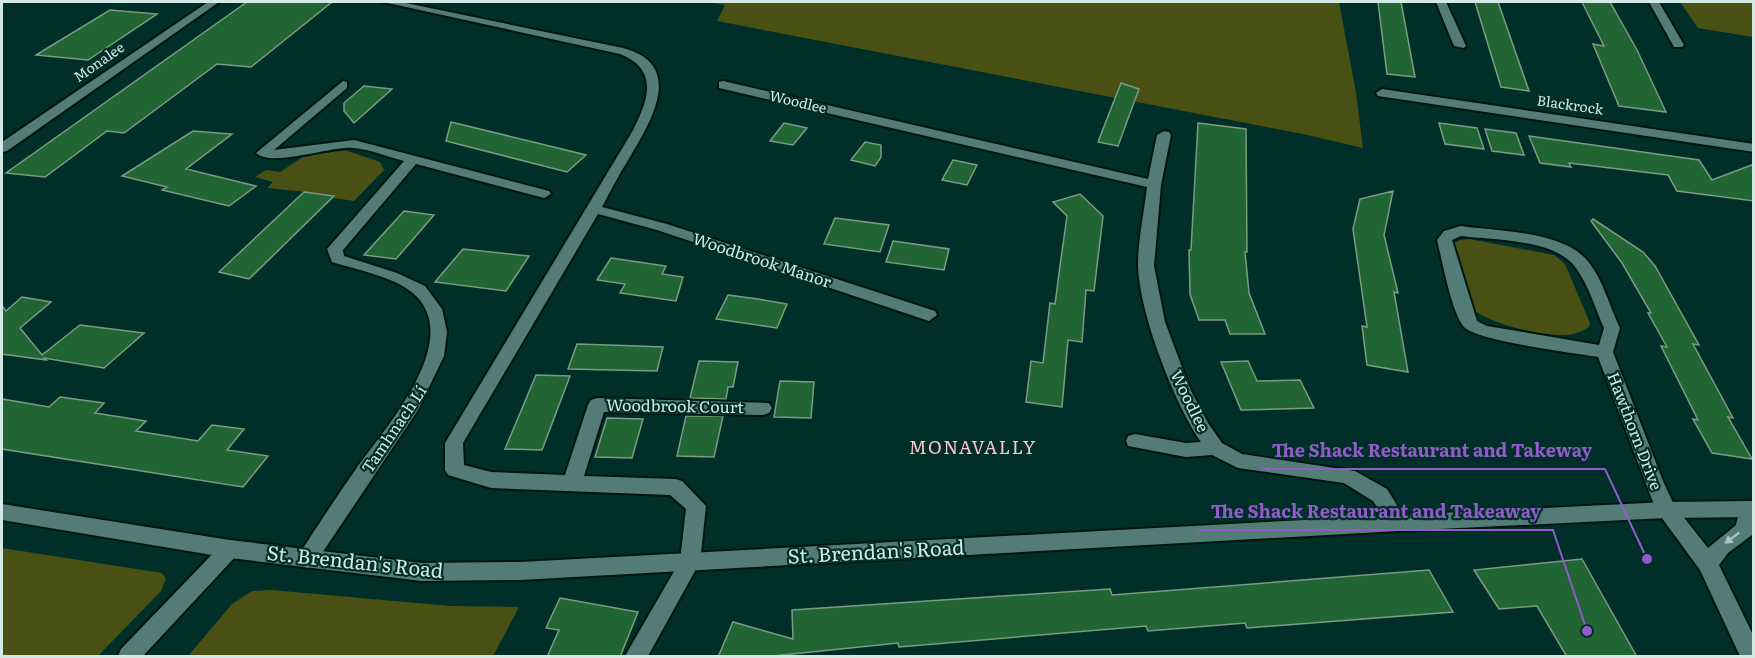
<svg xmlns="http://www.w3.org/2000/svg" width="1755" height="658" font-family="Literata,serif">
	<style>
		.green { fill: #495013 }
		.building { fill: #226534; stroke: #7d9b82; stroke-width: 1.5 }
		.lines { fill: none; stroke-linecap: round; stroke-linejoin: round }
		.minor-casing { stroke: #011511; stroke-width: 4 }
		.secondary-casing { stroke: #011511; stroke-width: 4 }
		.minor { fill: #527c75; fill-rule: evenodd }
		.secondary { fill: #527c75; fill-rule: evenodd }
		.oneway { fill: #acc8c3 }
		.labels { text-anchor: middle; stroke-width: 4.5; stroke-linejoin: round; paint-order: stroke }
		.far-street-label { font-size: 14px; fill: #d3e9e4; stroke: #002f29 }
		.street-label { font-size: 16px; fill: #d3e9e4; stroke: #002f29 }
		.neighbourhood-label { font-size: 18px; letter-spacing: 1.5px; fill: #fac5c6; stroke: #002f29 }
		.near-street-label { font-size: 20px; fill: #d3e9e4; stroke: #002f29 }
		.leader { fill: none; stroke: #915bc8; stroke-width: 2 }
		.callout-dot { fill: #915bc8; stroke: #002f29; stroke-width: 2 }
		.callout-label { font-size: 18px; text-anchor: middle; font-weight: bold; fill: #915bc8; stroke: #002f29; stroke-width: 4.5; stroke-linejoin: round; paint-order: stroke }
	</style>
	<rect width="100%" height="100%" fill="#002f29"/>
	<path class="green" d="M 707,2 L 1339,2 L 1356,93 L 1363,148 L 1303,134 L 717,21 L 725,5 Z
		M 1680,2 L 1753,2 L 1753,37 L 1698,28 Z
		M 342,149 L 380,162 L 384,170 L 354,201 L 334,198 L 334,195 L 267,188 L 273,182 L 255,177 L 266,170 L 280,172 L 306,155 Z
		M 1469,239 L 1554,255 L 1565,264 L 1590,323 L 1589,327 C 1584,330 1578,333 1572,334 C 1551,339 1488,324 1473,309 L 1453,244 L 1460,240 Z
		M 2,548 L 162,573 L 166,579 L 161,591 L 98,656 L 2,656 Z
		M 271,590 L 451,606 L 519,607 L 493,656 L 188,656 L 232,604 L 252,591 Z"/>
	<path class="building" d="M 247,2 L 332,2 L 251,67 L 217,64 L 124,133 L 107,131 L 45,177 L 6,173 Z
		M 1378,2 L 1401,2 L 1415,77 L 1387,74 Z
		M 1475,2 L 1498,2 L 1529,91 L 1501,87 Z
		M 1582,2 L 1610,2 L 1637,50 L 1666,112 L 1619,106 L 1593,44 L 1604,46 Z
		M 110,10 L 157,14 L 88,60 L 36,55 Z
		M 1121,83 L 1139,89 L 1118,146 L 1098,142 Z
		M 364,86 L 392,89 L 354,123 L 344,111 L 344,103 Z
		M 451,122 L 533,142 L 586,155 L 567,172 L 446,141 Z
		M 784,123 L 807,128 L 793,145 L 770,141 Z
		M 1198,123 L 1246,129 L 1247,252 L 1245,252 L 1249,293 L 1265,334 L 1230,334 L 1225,320 L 1199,320 L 1190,294 L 1189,250 L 1191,250 Z
		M 1439,123 L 1477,128 L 1484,149 L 1445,144 Z
		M 1485,129 L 1516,133 L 1524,155 L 1492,151 Z
		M 193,131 L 232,134 L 186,169 L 256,186 L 229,206 L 162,190 L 167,187 L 122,176 Z
		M 1529,136 L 1699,160 L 1712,180 L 1754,164 L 1754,201 L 1677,191 L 1668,175 L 1569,163 L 1571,167 L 1540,163 Z
		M 865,142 L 881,145 L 881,157 L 875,166 L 851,160 Z
		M 953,160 L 977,165 L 967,185 L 942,180 Z
		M 1393,191 L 1384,235 L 1398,293 L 1394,292 L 1408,372 L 1367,365 L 1362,326 L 1367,327 L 1353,229 L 1360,199 Z
		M 304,192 L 334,196 L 249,279 L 219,272 Z
		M 1080,194 L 1103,216 L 1094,291 L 1086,290 L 1082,342 L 1068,340 L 1062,407 L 1026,402 L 1031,361 L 1043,363 L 1050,303 L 1055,304 L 1060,266 L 1067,216 L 1053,202 Z
		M 404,211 L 434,215 L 396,259 L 364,255 Z
		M 835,218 L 889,225 L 880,252 L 824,244 Z
		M 1593,219 L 1643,252 L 1655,266 L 1699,345 L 1693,344 L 1733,418 L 1728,417 L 1752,459 L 1712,453 L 1693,419 L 1698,420 L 1661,346 L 1667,347 L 1648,313 L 1651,313 L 1622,263 L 1591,221 Z
		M 893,241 L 949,249 L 944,270 L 886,262 Z
		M 463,249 L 529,256 L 506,291 L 435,282 Z
		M 611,258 L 666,266 L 662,274 L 683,277 L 676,301 L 620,293 L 625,284 L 597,280 Z
		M 728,295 L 758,299 L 787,304 L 777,328 L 716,319 Z
		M 22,297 L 51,302 L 20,328 L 42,355 L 80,325 L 144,333 L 104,368 L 44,358 L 46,360 L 2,354 L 2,306 L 6,311 Z
		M 577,344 L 638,346 L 663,347 L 657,371 L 568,369 Z
		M 699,361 L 738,362 L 733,387 L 728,387 L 726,399 L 690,398 Z
		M 1248,361 L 1257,381 L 1300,380 L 1314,408 L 1241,410 L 1221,362 Z
		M 536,375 L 570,376 L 542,450 L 505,449 Z
		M 780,381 L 814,382 L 811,418 L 774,417 Z
		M 60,397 L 104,403 L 95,413 L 146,421 L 136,431 L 198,441 L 212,425 L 244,429 L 227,450 L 268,456 L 243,487 L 2,449 L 2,399 L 49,407 Z
		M 686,416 L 723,416 L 714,457 L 677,456 Z
		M 607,418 L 643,419 L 632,458 L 595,457 Z
		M 1582,559 L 1637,657 L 1567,657 L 1537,606 L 1499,609 L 1474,570 Z
		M 1429,570 L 1453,612 L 1247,628 L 1245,623 L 1148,631 L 1146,626 L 899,647 L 898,643 L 763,657 L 718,657 L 733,622 L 793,639 L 792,610 L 1110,589 L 1112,595 Z
		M 560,598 L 638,612 L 620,657 L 547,657 L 559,630 L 546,628 Z"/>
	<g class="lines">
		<g class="minor-casing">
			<path id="minor" d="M 208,2 L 219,2 L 7,151 L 2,152 L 2,142 Z
				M 383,2 L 401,2 L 623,48 C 688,65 649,125 627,162 C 618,176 610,192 602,207 L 667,224 L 935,311 L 937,315 L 929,321 L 923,319 L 657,230 L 598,214 L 463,443 L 464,465 L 491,472 L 565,475 L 588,405 L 591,400 L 597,398 L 769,403 L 772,408 L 769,413 L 763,415 L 604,412 L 584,476 L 675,479 L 682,481 L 706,506 L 700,562 L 648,656 L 625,656 L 680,561 L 686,509 L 670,495 L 491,488 L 448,475 L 445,470 L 445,443 L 632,132 C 648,101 660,70 620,54 Z
				M 1436,2 L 1446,2 L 1466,46 L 1464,48 L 1454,46 Z
				M 1649,2 L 1659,2 L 1684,45 L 1682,47 L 1674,47 Z
				M 343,81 L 347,82 L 347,88 L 274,150 L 354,140 L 549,191 L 551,194 L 544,198 L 416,164 L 343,250 L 344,256 L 397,273 L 425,286 L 442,309 L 447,332 L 444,356 L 418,410 L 314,565 L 307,568 L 300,565 L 297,559 L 300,553 C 318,525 337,496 356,469 C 384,430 466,339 413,293 C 392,276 357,270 332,262 L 327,249 L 404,161 C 388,157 370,149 353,148 C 330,146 272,168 256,153 Z
				M 723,81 L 1148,179 L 1157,135 L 1164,131 L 1169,132 L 1171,135 L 1161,185 L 1154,266 L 1165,322 L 1191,391 L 1208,423 L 1222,443 L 1242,454 L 1355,471 L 1387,489 L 1408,523 L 1405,529 L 1398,531 L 1391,529 L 1373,501 L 1344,483 L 1238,468 L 1212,455 L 1186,457 L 1128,446 L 1126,441 L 1128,436 L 1135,434 L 1186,443 L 1201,442 C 1174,403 1139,312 1138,265 C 1138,240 1144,213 1147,187 L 719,88 L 719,82 Z
				M 1382,89 L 1754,144 L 1754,152 L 1378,96 L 1376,93 Z
				M 1461,226 C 1496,231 1559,231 1585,258 C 1602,276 1609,305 1620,328 L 1613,352 L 1663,481 L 1674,505 L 1708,548 L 1736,525 L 1741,503 L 1748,501 L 1754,503 L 1752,535 L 1728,553 L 1719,565 L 1754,637 L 1754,656 L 1740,656 L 1700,570 L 1656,510 L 1598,357 C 1575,353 1476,341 1464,327 C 1452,314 1442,260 1437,240 L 1444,231 ZM 1461,236 C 1493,240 1556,239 1576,268 C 1589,286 1595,308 1604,328 L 1599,345 L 1487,326 L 1477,321 L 1452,240 Z
				M 230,540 L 237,543 L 240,549 L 237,555 L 143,656 L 118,656 L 121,649 L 223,543 Z"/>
		</g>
		<g class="secondary-casing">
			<path id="secondary" d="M 1754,501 L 1754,517 L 1666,518 L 1398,531 L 520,580 L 422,581 L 230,558 L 2,520 L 2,504 L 230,540 L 422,563 L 520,562 L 1398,515 L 1666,502 Z"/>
		</g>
		<use href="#minor" class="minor"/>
		<use href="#secondary" class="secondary"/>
	</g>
	<defs><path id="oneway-solid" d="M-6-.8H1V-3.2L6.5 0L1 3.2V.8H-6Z" transform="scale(1.5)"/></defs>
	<use class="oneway" href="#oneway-solid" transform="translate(1732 538) rotate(143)"/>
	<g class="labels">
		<g class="far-street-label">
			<text transform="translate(99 62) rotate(-35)" y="5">Monalee</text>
			<text transform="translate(798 102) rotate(13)" y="5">Woodlee</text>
			<text transform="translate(1570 105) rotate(8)" y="5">Blackrock</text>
		</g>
		<g class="street-label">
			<text transform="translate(762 260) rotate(18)" y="6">Woodbrook Manor</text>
			<text transform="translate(1190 401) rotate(64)" y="6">Woodlee</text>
			<text transform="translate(675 406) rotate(1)" y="6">Woodbrook Court</text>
			<text transform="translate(394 429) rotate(-56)" y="6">Tamhnach Lí</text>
			<text transform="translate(1635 431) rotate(69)" y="6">Hawthorn Drive</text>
		</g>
		<g class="neighbourhood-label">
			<text x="973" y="454">MONAVALLY</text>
		</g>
		<g class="near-street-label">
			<text transform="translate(876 552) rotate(-3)" y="7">St. Brendan's Road</text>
			<text transform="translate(355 562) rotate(6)" y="7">St. Brendan's Road</text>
		</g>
	</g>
	<path class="leader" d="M1647 559L1605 469H1260M1587 631L1553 530H1198"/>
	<g class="callout-dot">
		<circle cx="1647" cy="559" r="6"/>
		<circle cx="1587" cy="631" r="6"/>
	</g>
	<g class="callout-label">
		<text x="1432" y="457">The Shack Restaurant and Takeway</text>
		<text x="1376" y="518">The Shack Restaurant and Takeaway</text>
	</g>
	<rect width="1755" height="658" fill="none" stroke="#d3e9e4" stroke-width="6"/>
</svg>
